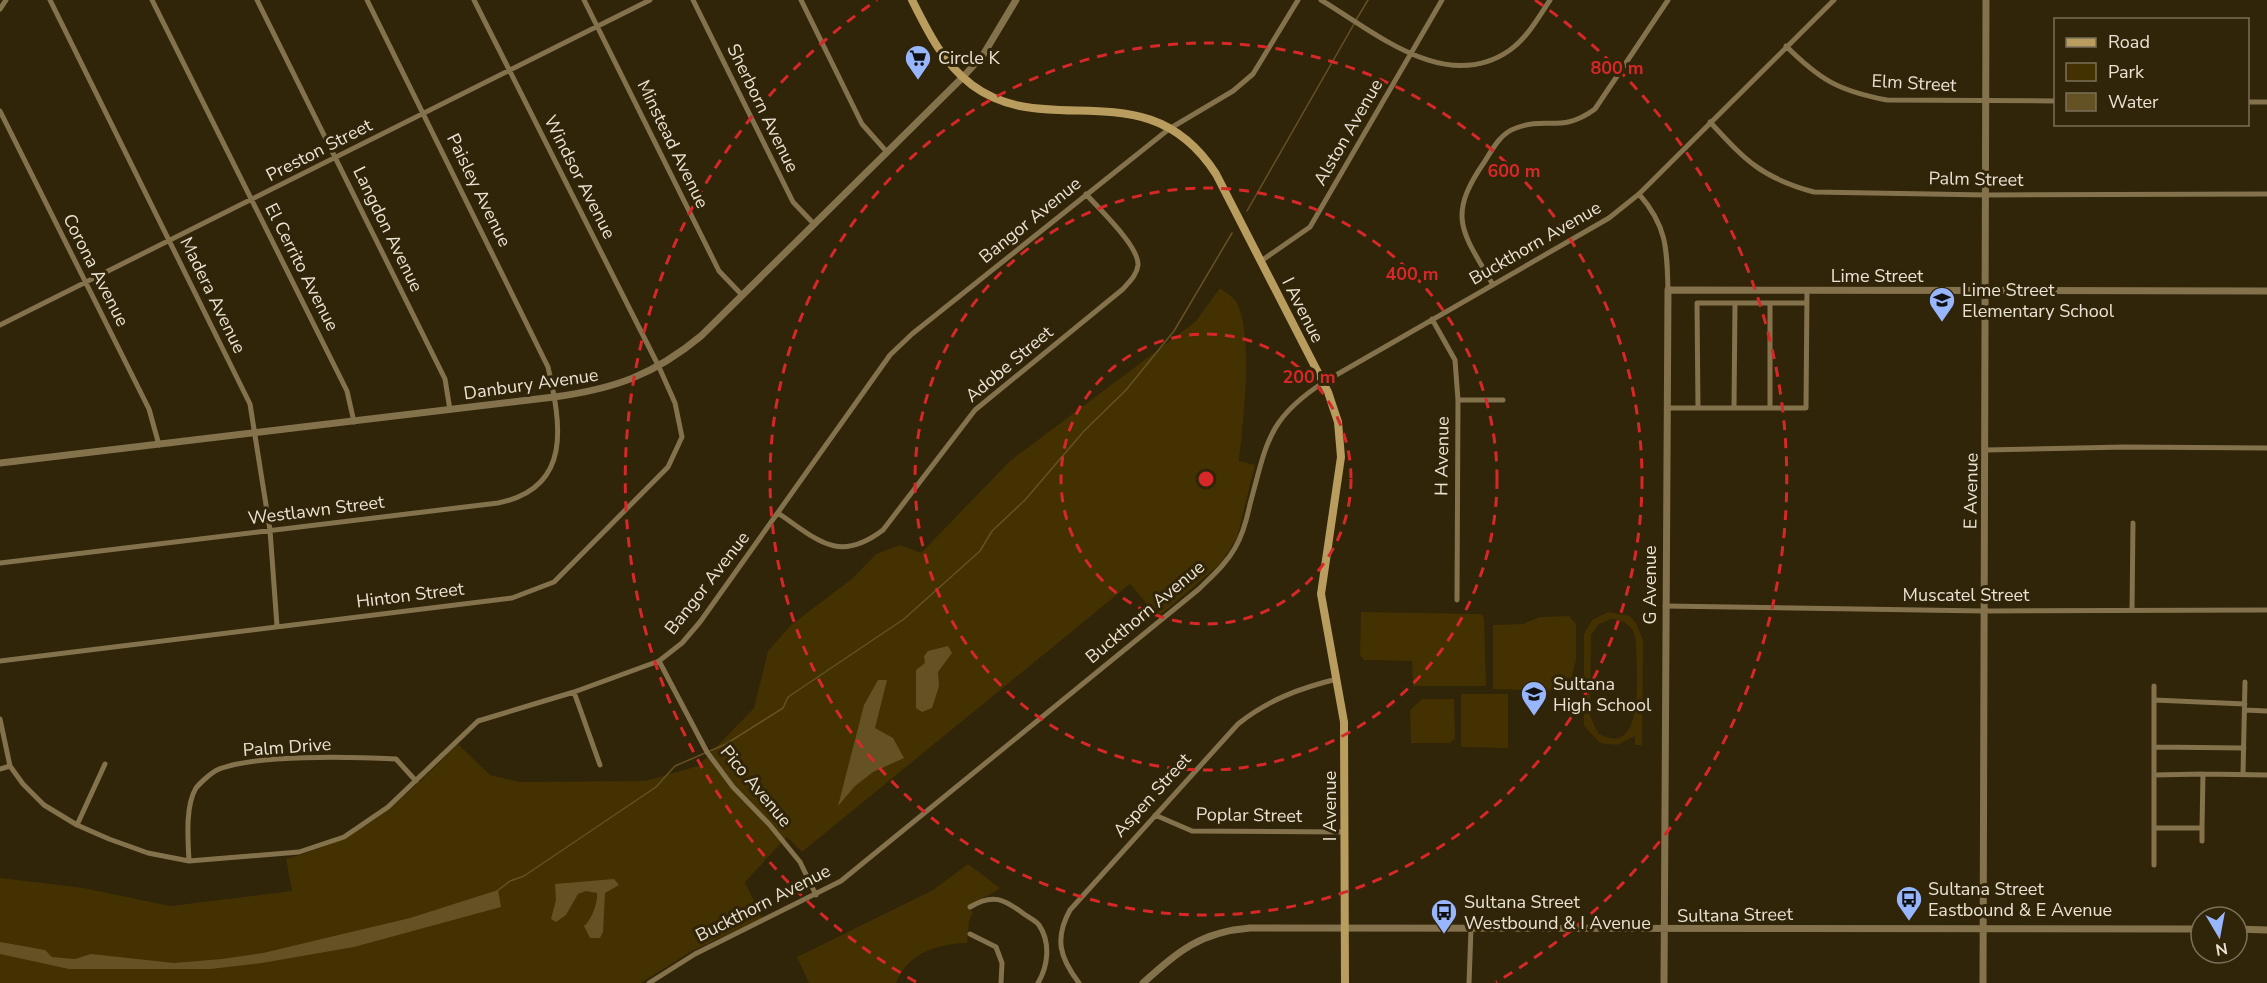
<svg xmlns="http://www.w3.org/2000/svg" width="2267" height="983" font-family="'Nunito Sans',sans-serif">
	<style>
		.green { fill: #433101; fill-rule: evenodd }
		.water { fill: #655224 }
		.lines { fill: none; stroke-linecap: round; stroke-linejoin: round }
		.stream { stroke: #655224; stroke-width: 1.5 }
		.minor { stroke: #83724c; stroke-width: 5 }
		.tertiary { stroke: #83724c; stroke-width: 7 }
		.secondary { stroke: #b99d5f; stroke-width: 8 }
		.ring { fill: none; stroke: #d62828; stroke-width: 3; stroke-dasharray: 10 8 }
		.labels { text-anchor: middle; stroke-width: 6; stroke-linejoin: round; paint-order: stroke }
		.poi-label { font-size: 18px; fill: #eae3d3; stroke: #302409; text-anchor: start }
		.street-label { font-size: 18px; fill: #eae3d3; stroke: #302409 }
		.centre { fill: #d62828; stroke: #302409; stroke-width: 3 }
		.ring-label { font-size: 18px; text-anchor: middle; font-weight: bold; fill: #d62828; stroke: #302409; stroke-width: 6; stroke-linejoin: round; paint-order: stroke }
	</style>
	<rect width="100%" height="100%" fill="#302409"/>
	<path class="green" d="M 1220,288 C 1225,292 1234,297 1237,303 C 1254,338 1243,421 1239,461 L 1255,465 L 1237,538 L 1221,563 L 1158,617 L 1130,584 L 802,852 L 787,837 L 745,882 L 762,918 L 692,951 L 641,983 L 0,983 L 0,878 L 84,888 L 170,906 L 292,891 L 286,859 C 368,837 400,801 458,744 L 490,775 L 520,782 L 645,781 L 698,766 L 754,708 L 768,651 L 791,625 L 853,578 L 876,554 L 900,545 L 921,553 L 1010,461 L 1195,322 Z
		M 1361,612 L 1481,614 L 1484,618 L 1486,686 L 1413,686 L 1412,661 L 1364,660 L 1360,655 Z
		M 1608,612 L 1630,616 L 1636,623 L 1643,640 L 1642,745 L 1635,745 L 1635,736 L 1617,745 L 1600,743 L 1584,726 L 1584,634 L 1592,620 ZM 1611,619 C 1625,619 1635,628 1636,642 C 1636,665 1647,763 1598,733 L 1590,716 L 1591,635 L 1599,624 Z
		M 1569,616 L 1576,624 L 1576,660 L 1568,691 L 1493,689 L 1493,625 L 1523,624 L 1540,617 Z
		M 1461,694 L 1508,694 L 1508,748 L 1461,747 Z
		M 1422,699 L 1454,699 L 1455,739 L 1450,743 L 1411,743 L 1410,710 Z
		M 968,864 L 1000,888 C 989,897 977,898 967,908 L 973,912 L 969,921 L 967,943 C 936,944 908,953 896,983 L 809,983 L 797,957 L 933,890 Z"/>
	<path class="water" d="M 948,646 L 952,653 L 938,672 L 939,686 L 932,708 L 922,712 L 916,708 L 916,670 L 925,663 L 924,656 L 928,651 Z
		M 878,680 L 887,680 L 875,728 L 893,738 L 904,758 L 873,772 L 855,786 L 838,806 L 864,705 Z
		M 614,879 L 619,885 L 605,893 L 603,932 L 600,938 L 590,938 L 584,926 C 591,921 598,903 597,893 L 586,891 L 578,894 L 566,915 L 556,922 L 551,919 L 556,900 L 555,884 Z
		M 498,890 L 501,907 L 354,947 L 262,963 L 210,969 L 69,969 L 0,954 L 0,942 L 45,950 L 52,957 L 75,959 L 91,954 L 174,963 L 222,959 L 263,953 L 410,918 Z"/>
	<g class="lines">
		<path class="stream" d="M 1356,20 L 1368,0
			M 1247,211 L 1354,24
			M 497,891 L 510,881 L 524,876 L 656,787 L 675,766 L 726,744 L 783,708 L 788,697 L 904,619 L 980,551 L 992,531 L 1025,500 L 1084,431 L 1126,390 L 1174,331 L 1232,233"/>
		<path class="minor" d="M 50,0 L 250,404 L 270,530 L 277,626
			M 152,0 L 347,391 L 354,422
			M 257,0 L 445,379 L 450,410
			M 584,0 L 719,271 L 742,295
			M 693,0 L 793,202 L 814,224
			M 801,0 L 862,124 L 886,151
			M 1321,0 C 1375,32 1446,95 1510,50 C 1527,38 1538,18 1550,0
			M 0,9 L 6,0
			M 1786,46 C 1820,80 1839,91 1887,100 L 2056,101
			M 2248,102 L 2267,102
			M 0,111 L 149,409 L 159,445
			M 1710,122 C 1746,161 1762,178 1814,192 L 1987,195 L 2267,194
			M 1639,194 C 1667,226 1667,249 1668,290
			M 1261,261 L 1310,227 L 1442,0
			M 1493,285 C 1462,231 1446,217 1485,161 C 1493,148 1501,133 1516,128 C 1547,116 1561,134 1595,109 L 1668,0
			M 1770,303 L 1770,408
			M 1432,319 L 1455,360 L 1458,400 L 1457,600
			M 0,325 L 650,0
			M 1458,400 L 1503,400
			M 1667,408 L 1806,408 L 1807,290
			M 1698,408 L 1697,303 L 1807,303
			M 1734,408 L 1735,303
			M 1986,450 L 2124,447 L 2267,448
			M 778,513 C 818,540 838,564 883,530 L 975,410 L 1123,289 C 1129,282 1137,275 1138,265 C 1139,246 1099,209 1086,194
			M 0,563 L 498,503 C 573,488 561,424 548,367 L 367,0
			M 1665,606 L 1984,611 L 2267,610
			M 2132,609 L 2133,523
			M 0,661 L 512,598 L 554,582 L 668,467 L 682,437 L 675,403 L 659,367 L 474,0
			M 659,661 L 707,752 L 733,787 L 769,824 L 800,862 L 816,895
			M 2154,686 L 2154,700 L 2245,704
			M 574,692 L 600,765
			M 2245,710 L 2267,711
			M 0,719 L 10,766 L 23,784 L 44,805 L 77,825 L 109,839 L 148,853 L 189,861 L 299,852 L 344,837 L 388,807 L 478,721 L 574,692 L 659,661 L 682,643 L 700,622 L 890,355 L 912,334 L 1169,129 L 1233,91 L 1253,74 L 1298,0
			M 2154,747 L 2244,748
			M 0,769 L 10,766
			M 2203,774 L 2267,775
			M 2243,774 L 2245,682
			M 2154,775 L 2203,774 L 2202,828
			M 1155,815 L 1192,831 L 1345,832
			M 77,825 L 105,764
			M 2154,828 L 2202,828 L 2202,841
			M 189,861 C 188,840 185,806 196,788 C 200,783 211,773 217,770 C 254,754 354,757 396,759 L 416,781
			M 2154,865 L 2154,700
			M 970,907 C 993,893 1004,899 1024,914 C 1028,917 1036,921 1039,925 C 1051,943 1048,966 1038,983
			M 970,934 L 996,947 L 1002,963 L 1001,983
			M 649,983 L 695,954 L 841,881 L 1199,589 C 1212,576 1226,564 1235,548 C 1243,534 1247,519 1250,504 C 1267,443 1267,419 1324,382 L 1609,218 L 1639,194 L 1834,0
			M 1079,983 C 1060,958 1054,939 1070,910 L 1238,724 C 1268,700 1300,688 1337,679
			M 1469,983 L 1471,929"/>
		<path class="tertiary" d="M 0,463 L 554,397 C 614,389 654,375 701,336 L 963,77 L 983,55 L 1016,0
			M 2237,929 L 2267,930
			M 1143,983 C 1179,951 1200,932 1250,928 L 2201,929
			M 1664,983 L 1668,290 L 2267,291
			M 1983,983 L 1986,0"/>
		<path class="secondary" d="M 912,0 C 928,32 943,63 972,85 C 1048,142 1148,68 1216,174 L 1328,392 L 1338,422 L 1341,457 L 1321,594 L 1344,722 L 1345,983"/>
	</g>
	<g class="ring">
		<circle cx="1206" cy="479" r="145"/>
		<circle cx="1206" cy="479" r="291"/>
		<circle cx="1206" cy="479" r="436"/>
		<path d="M916 982A581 581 0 0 1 877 0M1535 0A581 581 0 0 1 1496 982"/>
	</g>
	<defs>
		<g id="supermarket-pin" transform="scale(1.35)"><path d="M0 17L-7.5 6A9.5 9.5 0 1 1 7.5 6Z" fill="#97b6fd" stroke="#302409"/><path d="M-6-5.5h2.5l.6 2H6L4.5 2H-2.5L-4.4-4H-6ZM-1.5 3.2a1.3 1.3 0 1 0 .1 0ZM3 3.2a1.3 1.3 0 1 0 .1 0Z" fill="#111"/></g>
		<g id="school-pin" transform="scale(1.35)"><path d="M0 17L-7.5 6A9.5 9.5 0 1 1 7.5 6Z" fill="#97b6fd" stroke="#302409"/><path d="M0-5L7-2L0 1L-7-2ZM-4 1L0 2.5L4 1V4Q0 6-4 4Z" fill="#111"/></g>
		<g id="bus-pin" transform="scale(1.35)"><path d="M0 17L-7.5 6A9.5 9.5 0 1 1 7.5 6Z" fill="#97b6fd" stroke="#302409"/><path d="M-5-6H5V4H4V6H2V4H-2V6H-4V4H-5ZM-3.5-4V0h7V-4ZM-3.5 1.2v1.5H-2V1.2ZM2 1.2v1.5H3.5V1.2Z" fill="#111"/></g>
	</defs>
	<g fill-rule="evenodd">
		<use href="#supermarket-pin" x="918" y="58"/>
		<use href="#school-pin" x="1942" y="300"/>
		<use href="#school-pin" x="1534" y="694"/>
		<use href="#bus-pin" x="1909" y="899"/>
		<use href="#bus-pin" x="1444" y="912"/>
	</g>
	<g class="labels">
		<g class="poi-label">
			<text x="938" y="64">Circle K</text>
			<text x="1962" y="296">Lime Street<tspan x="1962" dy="21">Elementary School</tspan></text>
			<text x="1553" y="690">Sultana<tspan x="1553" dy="21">High School</tspan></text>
			<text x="1928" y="895">Sultana Street<tspan x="1928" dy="21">Eastbound &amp; E Avenue</tspan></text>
			<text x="1464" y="908">Sultana Street<tspan x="1464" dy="21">Westbound &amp; I Avenue</tspan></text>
		</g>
		<g class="street-label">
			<text transform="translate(1914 83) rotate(3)" y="6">Elm Street</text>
			<text transform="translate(763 108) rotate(64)" y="6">Sherborn Avenue</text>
			<text transform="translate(1348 132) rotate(-60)" y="6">Alston Avenue</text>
			<text transform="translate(673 144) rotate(64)" y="6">Minstead Avenue</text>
			<text transform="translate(319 150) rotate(-27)" y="6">Preston Street</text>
			<text transform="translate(580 177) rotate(63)" y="6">Windsor Avenue</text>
			<text transform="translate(1976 179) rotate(1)" y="6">Palm Street</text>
			<text transform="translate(479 190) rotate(64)" y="6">Paisley Avenue</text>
			<text transform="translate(1030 220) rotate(-39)" y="6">Bangor Avenue</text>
			<text transform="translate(388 229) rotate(64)" y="6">Langdon Avenue</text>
			<text transform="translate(1535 243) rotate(-30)" y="6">Buckthorn Avenue</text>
			<text transform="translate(302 267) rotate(63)" y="6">El Cerrito Avenue</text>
			<text transform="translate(96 270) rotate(63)" y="6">Corona Avenue</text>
			<text x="1877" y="282">Lime Street</text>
			<text transform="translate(213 295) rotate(64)" y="6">Madera Avenue</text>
			<text transform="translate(1303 310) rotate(63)" y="6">I Avenue</text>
			<text transform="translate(1009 364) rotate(-40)" y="6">Adobe Street</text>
			<text transform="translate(531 384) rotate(-8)" y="6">Danbury Avenue</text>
			<text transform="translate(1442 456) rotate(-89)" y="6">H Avenue</text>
			<text transform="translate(1971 491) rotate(-89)" y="6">E Avenue</text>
			<text transform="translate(316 510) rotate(-7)" y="6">Westlawn Street</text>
			<text transform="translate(707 583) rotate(-52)" y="6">Bangor Avenue</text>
			<text transform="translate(1650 585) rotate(-90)" y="6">G Avenue</text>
			<text transform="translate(410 595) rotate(-7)" y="6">Hinton Street</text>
			<text x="1966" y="601">Muscatel Street</text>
			<text transform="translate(1145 612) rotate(-40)" y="6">Buckthorn Avenue</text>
			<text transform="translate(287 747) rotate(-4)" y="6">Palm Drive</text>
			<text transform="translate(756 786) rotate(50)" y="6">Pico Avenue</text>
			<text transform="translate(1152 795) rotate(-48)" y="6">Aspen Street</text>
			<text transform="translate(1330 806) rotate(-90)" y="6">I Avenue</text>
			<text transform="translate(1249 815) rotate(1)" y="6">Poplar Street</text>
			<text transform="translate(763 903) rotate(-27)" y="6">Buckthorn Avenue</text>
			<text transform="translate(1735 915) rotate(-1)" y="6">Sultana Street</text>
		</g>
	</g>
	<circle cx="1206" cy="479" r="9" class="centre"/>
	<g class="ring-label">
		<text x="1617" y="74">800 m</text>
		<text x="1514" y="177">600 m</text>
		<text x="1412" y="280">400 m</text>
		<text x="1309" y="383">200 m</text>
	</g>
	<rect x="2054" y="18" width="195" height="108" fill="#302409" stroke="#7a705a" stroke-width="1.5"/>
	<rect x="2066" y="38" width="30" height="9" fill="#b99d5f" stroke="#7a705a" stroke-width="1.5"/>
	<text x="2108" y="48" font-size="18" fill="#eae3d3">Road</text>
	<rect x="2066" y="63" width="30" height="18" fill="#433101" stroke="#7a705a" stroke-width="1.5"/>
	<text x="2108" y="78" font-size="18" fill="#eae3d3">Park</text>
	<rect x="2066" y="93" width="30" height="18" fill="#655224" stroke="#7a705a" stroke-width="1.5"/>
	<text x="2108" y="108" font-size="18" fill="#eae3d3">Water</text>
	<g transform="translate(2219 935) rotate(170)"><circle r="28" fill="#302409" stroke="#7a705a" stroke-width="1.5"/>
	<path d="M0-4.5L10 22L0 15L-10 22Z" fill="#97b6fd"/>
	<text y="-9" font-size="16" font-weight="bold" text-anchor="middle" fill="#eae3d3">N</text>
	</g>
</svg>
